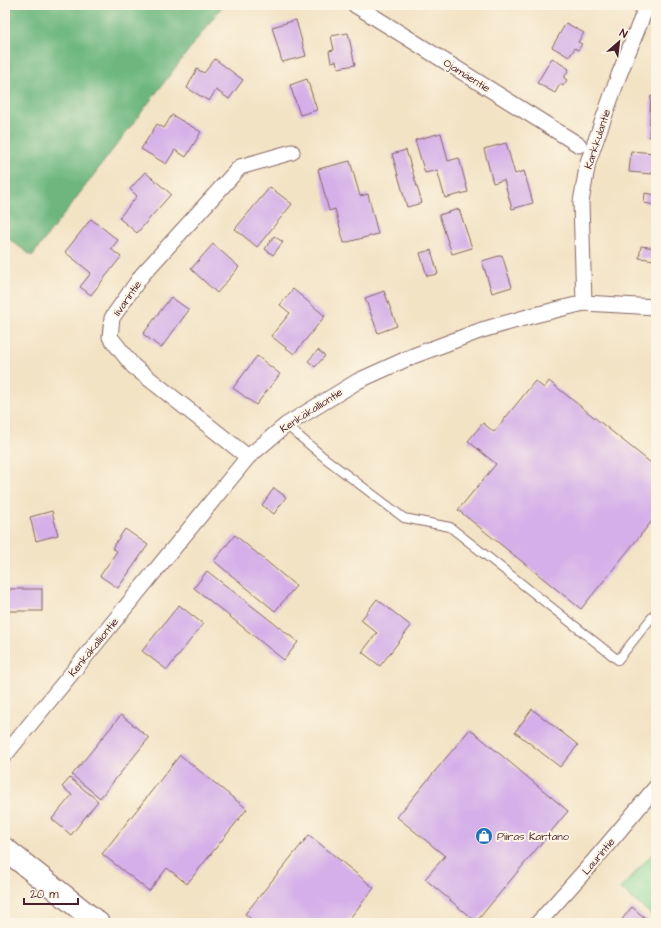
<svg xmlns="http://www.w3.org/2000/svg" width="661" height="928" font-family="'Architects Daughter',sans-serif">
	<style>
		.green { fill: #87d696; stroke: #687a60 }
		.forest { fill: #6db77f; stroke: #5c6b55 }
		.building { fill: #d4afe9 }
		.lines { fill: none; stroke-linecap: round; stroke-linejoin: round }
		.lane-casing { stroke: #856461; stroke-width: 10 }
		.street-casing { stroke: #856461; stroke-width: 17 }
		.secondary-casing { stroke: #856461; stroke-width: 24 }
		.lane { stroke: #fff; stroke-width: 8 }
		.street { stroke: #fff; stroke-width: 15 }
		.secondary { stroke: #fff; stroke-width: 22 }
		.labels { text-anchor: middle; stroke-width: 4; stroke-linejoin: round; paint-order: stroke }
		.street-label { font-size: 11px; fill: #4a1f2b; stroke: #fcf5e5 }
		.poi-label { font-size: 11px; fill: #4a1f2b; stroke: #fcf5e5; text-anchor: start }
	</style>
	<rect width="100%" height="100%" fill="#fcf5e5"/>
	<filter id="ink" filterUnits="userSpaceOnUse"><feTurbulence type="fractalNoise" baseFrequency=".025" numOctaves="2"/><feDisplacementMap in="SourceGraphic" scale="8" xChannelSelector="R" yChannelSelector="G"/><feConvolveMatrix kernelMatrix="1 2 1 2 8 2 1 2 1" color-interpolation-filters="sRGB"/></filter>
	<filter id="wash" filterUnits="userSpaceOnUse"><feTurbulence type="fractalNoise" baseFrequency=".012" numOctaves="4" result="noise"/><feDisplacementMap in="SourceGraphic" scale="16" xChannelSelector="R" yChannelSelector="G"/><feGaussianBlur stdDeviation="0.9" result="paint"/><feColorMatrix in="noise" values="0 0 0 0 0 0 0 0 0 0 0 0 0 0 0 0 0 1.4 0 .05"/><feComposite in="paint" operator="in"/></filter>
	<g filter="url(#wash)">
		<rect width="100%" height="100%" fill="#f3e3c5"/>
		<path class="green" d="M656,850V918L620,889Z"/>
		<path class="forest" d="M7,5H223L32,256L5,236V38Z"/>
		<g id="blocks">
			<g class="building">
				<path d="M296,20L306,56L282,62L272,27Z"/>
				<path d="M566,23L584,33L578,42L582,44L578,50L575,48L569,57L552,47Z"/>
				<path d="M348,33L355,65L338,68L336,61L331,62L329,51L334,50L331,36Z"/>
				<path d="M552,58L569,69L564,78L567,80L563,86L560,84L555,93L537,83Z"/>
				<path d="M215,59L243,80L229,99L216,90L209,101L187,88L197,69L204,73Z"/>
				<path d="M307,79L317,110L300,115L290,85Z"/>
				<path d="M651,96L656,97V137H649Z"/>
				<path d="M172,115L201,132L186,157L175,150L166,164L141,149L157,124L164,128Z"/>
				<path d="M441,133L448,161L459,158L468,192L445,198L437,170L425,173L415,140Z"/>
				<path d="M506,143L515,174L524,171L533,203L512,209L504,180L493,183L484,149Z"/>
				<path d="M406,150L422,203L407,207L392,154Z"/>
				<path d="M631,151L654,153L652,174L629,172Z"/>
				<path d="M350,161L360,196L368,194L378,234L344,243L335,209L329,211L318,169Z"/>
				<path d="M145,172L171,194L137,233L119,218L137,196L130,189Z"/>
				<path d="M270,187L292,204L257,247L235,229Z"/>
				<path d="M645,193L656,195V205L644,203Z"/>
				<path d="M459,209L472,248L452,254L439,215Z"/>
				<path d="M91,219L118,240L111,249L121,257L91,295L80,287L91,273L65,252Z"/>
				<path d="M274,236L283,242L273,255L265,249Z"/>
				<path d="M213,244L239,267L217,293L191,269Z"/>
				<path d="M641,246L656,248V260L639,258Z"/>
				<path d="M431,250L438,274L427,276L420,253Z"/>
				<path d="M502,255L512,287L492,293L482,261Z"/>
				<path d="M293,289L325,316L294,354L271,336L290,313L280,305Z"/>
				<path d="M384,291L397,326L378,333L365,298Z"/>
				<path d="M171,297L189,310L161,348L143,334Z"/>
				<path d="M318,350L325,356L315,367L308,361Z"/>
				<path d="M257,356L280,374L256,405L233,388Z"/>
				<path d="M535,381L544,388L549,381L656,467V516L581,609L458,510L496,464L468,441L483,423L494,432Z"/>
				<path d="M274,488L286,497L274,514L262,505Z"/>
				<path d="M52,511L58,535L36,541L30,517Z"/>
				<path d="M125,529L148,545L118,588L100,576L117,551L112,548Z"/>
				<path d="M235,535L296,586L275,611L214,561Z"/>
				<path d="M207,571L298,642L284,660L194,588Z"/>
				<rect x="5" y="589" width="37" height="22"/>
				<path d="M377,599L411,626L380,666L362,652L377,633L361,620Z"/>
				<path d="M179,605L203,624L167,670L142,651Z"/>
				<path d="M532,709L578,745L560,767L515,732Z"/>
				<path d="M121,715L149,738L100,798L72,775Z"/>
				<path d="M470,729L568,811L476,922L425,879L445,856L397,817Z"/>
				<path d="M180,755L247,809L187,884L167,868L149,891L102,854Z"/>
				<path d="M70,778L98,801L71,835L52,819L72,795L62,787Z"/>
				<path d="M309,835L374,888L346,923H256L245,914Z"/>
				<path d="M632,907L651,923H619Z"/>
			</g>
		</g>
	</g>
	<g filter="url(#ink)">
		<use href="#blocks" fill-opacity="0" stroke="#856461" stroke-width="1"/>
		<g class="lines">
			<g class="lane-casing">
				<path id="lane" d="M286,425L326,459L404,518L450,527L618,660L656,612"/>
			</g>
			<g class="street-casing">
				<g id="street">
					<path d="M355,5L579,145"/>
					<path d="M584,303L581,202L588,162L619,75L647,5"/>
					<path d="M248,457L133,366L110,337L112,318L142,275L240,167L292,152"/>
					<path d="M5,755L248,457L286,425L358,381L413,356L482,330L531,316L584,303L656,307"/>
					<path d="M538,923L592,863L656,787"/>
				</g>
			</g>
			<g class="secondary-casing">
				<path id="secondary" d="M5,849L98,923"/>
			</g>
			<use href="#lane" class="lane"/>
			<use href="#street" class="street"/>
			<use href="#secondary" class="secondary"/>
		</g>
	</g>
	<defs>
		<g id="shop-disc" transform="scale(0.9)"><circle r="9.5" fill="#1f6fb2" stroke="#fcf5e5"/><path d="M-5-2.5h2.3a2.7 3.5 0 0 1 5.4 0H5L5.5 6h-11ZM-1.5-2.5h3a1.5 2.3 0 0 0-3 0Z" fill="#fff"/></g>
	</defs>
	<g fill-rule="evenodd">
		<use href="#shop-disc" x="484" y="836"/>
	</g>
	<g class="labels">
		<g class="street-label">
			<text transform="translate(467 75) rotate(32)" y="4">Ojamäentie</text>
			<text transform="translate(597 139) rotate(-72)" y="4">Karkkulantie</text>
			<text transform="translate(127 298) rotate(-55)" y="4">Iivarintie</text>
			<text transform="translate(311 410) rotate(-33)" y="4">Kenkäkalliontie</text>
			<text transform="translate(93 647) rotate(-51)" y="4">Kenkäkalliontie</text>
			<text transform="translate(598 856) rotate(-50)" y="4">Laurintie</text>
		</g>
		<g class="poi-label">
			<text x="497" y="840">Piiras Kartano</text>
		</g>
	</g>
	<rect width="661" height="928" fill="none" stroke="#fcf5e5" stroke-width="20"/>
	<g transform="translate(619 42) rotate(28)" stroke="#fcf5e5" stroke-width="3" paint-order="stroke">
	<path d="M0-3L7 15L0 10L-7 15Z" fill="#4a1f2b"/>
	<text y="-6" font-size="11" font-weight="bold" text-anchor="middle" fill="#4a1f2b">N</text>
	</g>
	<path d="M24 898v6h54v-6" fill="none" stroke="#4a1f2b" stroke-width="2"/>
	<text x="30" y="898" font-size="12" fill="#4a1f2b" stroke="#fcf5e5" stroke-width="3" paint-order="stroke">20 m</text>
</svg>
